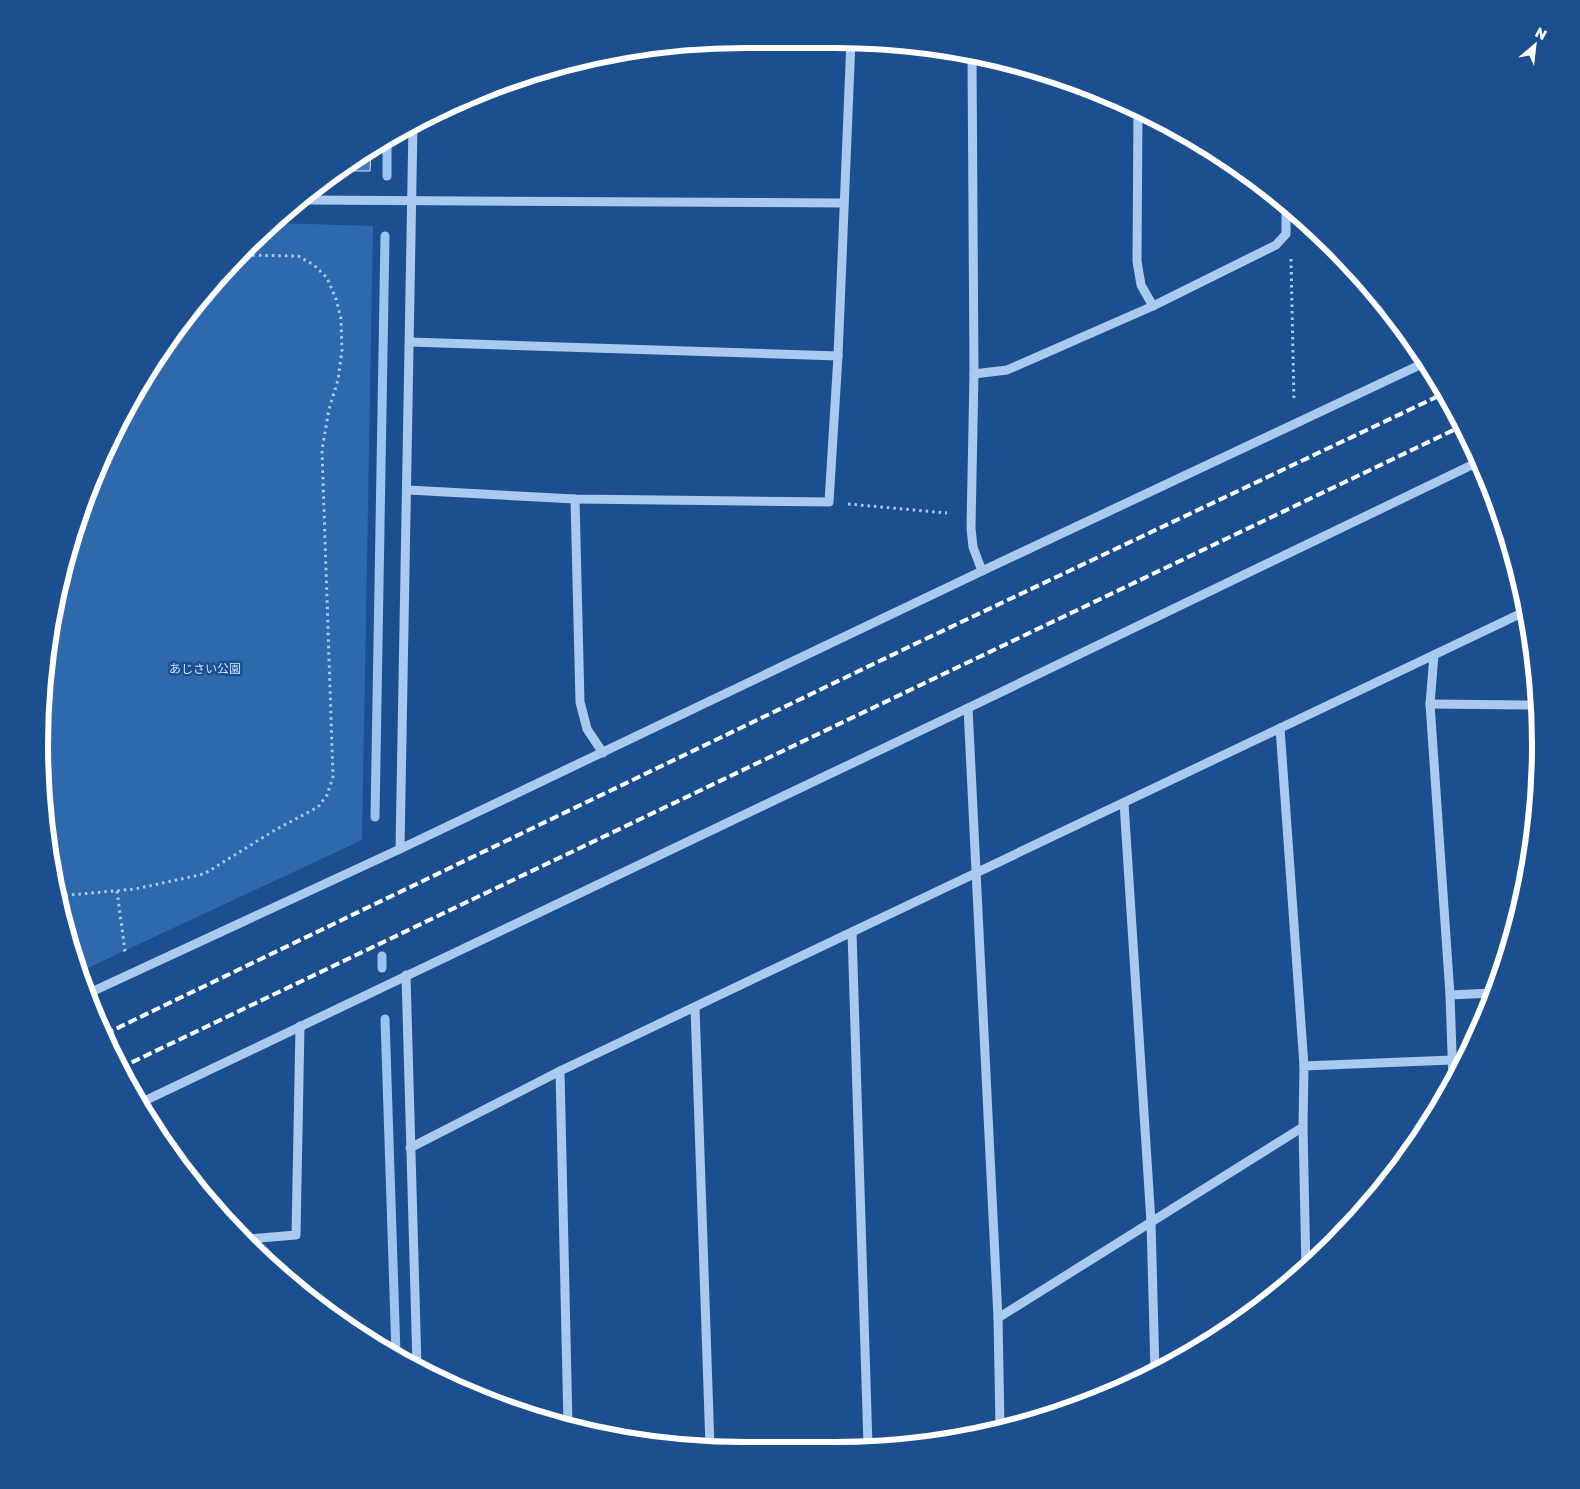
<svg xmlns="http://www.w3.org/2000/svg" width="1580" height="1489" font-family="'Golos Text','Noto Sans JP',sans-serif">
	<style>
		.green { fill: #2e69ad }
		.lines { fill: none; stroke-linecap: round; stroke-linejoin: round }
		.stream { stroke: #9cc4f0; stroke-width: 9 }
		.building { fill: #4478b7; stroke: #cfe3fa }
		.path { stroke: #a9c9ee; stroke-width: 3; stroke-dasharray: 2.5 4; stroke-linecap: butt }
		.minor { stroke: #a9c9ee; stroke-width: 9 }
		.rail { stroke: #fff; stroke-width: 4; stroke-dasharray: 9 4; stroke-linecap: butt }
		.labels { text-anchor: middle; stroke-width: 5; stroke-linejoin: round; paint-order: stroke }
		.park-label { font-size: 12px; fill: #cfe3fa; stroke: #1b4f8f }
		.rim { fill: none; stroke: #fff; stroke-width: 6 }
	</style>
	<rect width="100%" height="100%" fill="#1b4f8f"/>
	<path class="green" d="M277,223L373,226L362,840L77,973L45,836V653L76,518L133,392L214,279Z"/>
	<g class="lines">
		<g class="stream">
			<path d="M387,176V139"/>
			<path d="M375,817L385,236"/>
			<path d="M382,956V968"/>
			<path d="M385,1019L396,1354"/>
		</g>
	</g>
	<path class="building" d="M371,148L370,171H338L352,158Z"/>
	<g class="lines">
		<g class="path">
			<path d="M1291,259L1294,402"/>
			<path d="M848,504L947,513"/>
			<path d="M117,891L125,951L127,954"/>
			<path d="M59,896L135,889L204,874L275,830L318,807L327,795L333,777L322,450L329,409L338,380L342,350L341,319L336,299L327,278L314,265L298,256L241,255"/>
		</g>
		<g class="minor">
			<path d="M746,39L900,43"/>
			<path d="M972,55L974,374L971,528L973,547L982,571"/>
			<path d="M1138,108L1137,261L1141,285L1153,306"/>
			<path d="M305,200L844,203"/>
			<path d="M410,342L838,356"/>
			<path d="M974,374L1007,370L1153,306L1276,245L1286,234V204"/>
			<path d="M408,490L575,499L829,502L838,356L851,40"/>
			<path d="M575,499L580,702L587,729L603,753"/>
			<path d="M1434,655L1430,704L1450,995L1453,1082"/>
			<path d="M1430,704L1537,705"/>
			<path d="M968,708L998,1318L1000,1427"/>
			<path d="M1280,728L1304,1066"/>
			<path d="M1124,803L1151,1222L1155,1371"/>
			<path d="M400,849L413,125"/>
			<path d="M852,932L868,1446"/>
			<path d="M406,975L417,1366"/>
			<path d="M87,994L400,849L982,571L1426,362"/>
			<path d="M1450,995L1492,993"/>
			<path d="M695,1007L710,1447"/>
			<path d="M560,1071L568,1425"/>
			<path d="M138,1104L968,708L1478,462"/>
			<path d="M1303,1127L1306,1270"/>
			<path d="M410,1148L560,1071L1526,611"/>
			<path d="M247,1239L296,1235L300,1026"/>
			<path d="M998,1318L1303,1127L1304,1066L1452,1060"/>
		</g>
		<g class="rail">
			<path d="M105,1034L917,643L1447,392"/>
			<path d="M120,1068L1462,426"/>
		</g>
	</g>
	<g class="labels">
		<g class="park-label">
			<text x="205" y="673">あじさい公園</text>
		</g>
	</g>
	<path d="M0 0H1580V1489H0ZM745 48H835A697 697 0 0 1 1532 745V745A697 697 0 0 1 835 1442H745A697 697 0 0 1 48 745V745A697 697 0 0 1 745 48Z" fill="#1b4f8f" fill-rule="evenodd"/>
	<path class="rim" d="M745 48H835A697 697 0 0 1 1532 745V745A697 697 0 0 1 835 1442H745A697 697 0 0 1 48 745V745A697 697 0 0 1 745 48Z"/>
	<g transform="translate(1535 45) rotate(28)" stroke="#1b4f8f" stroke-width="4" paint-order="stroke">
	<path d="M0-4L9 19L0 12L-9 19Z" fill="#ffffff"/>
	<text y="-8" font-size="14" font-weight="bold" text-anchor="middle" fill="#ffffff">N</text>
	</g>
</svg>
